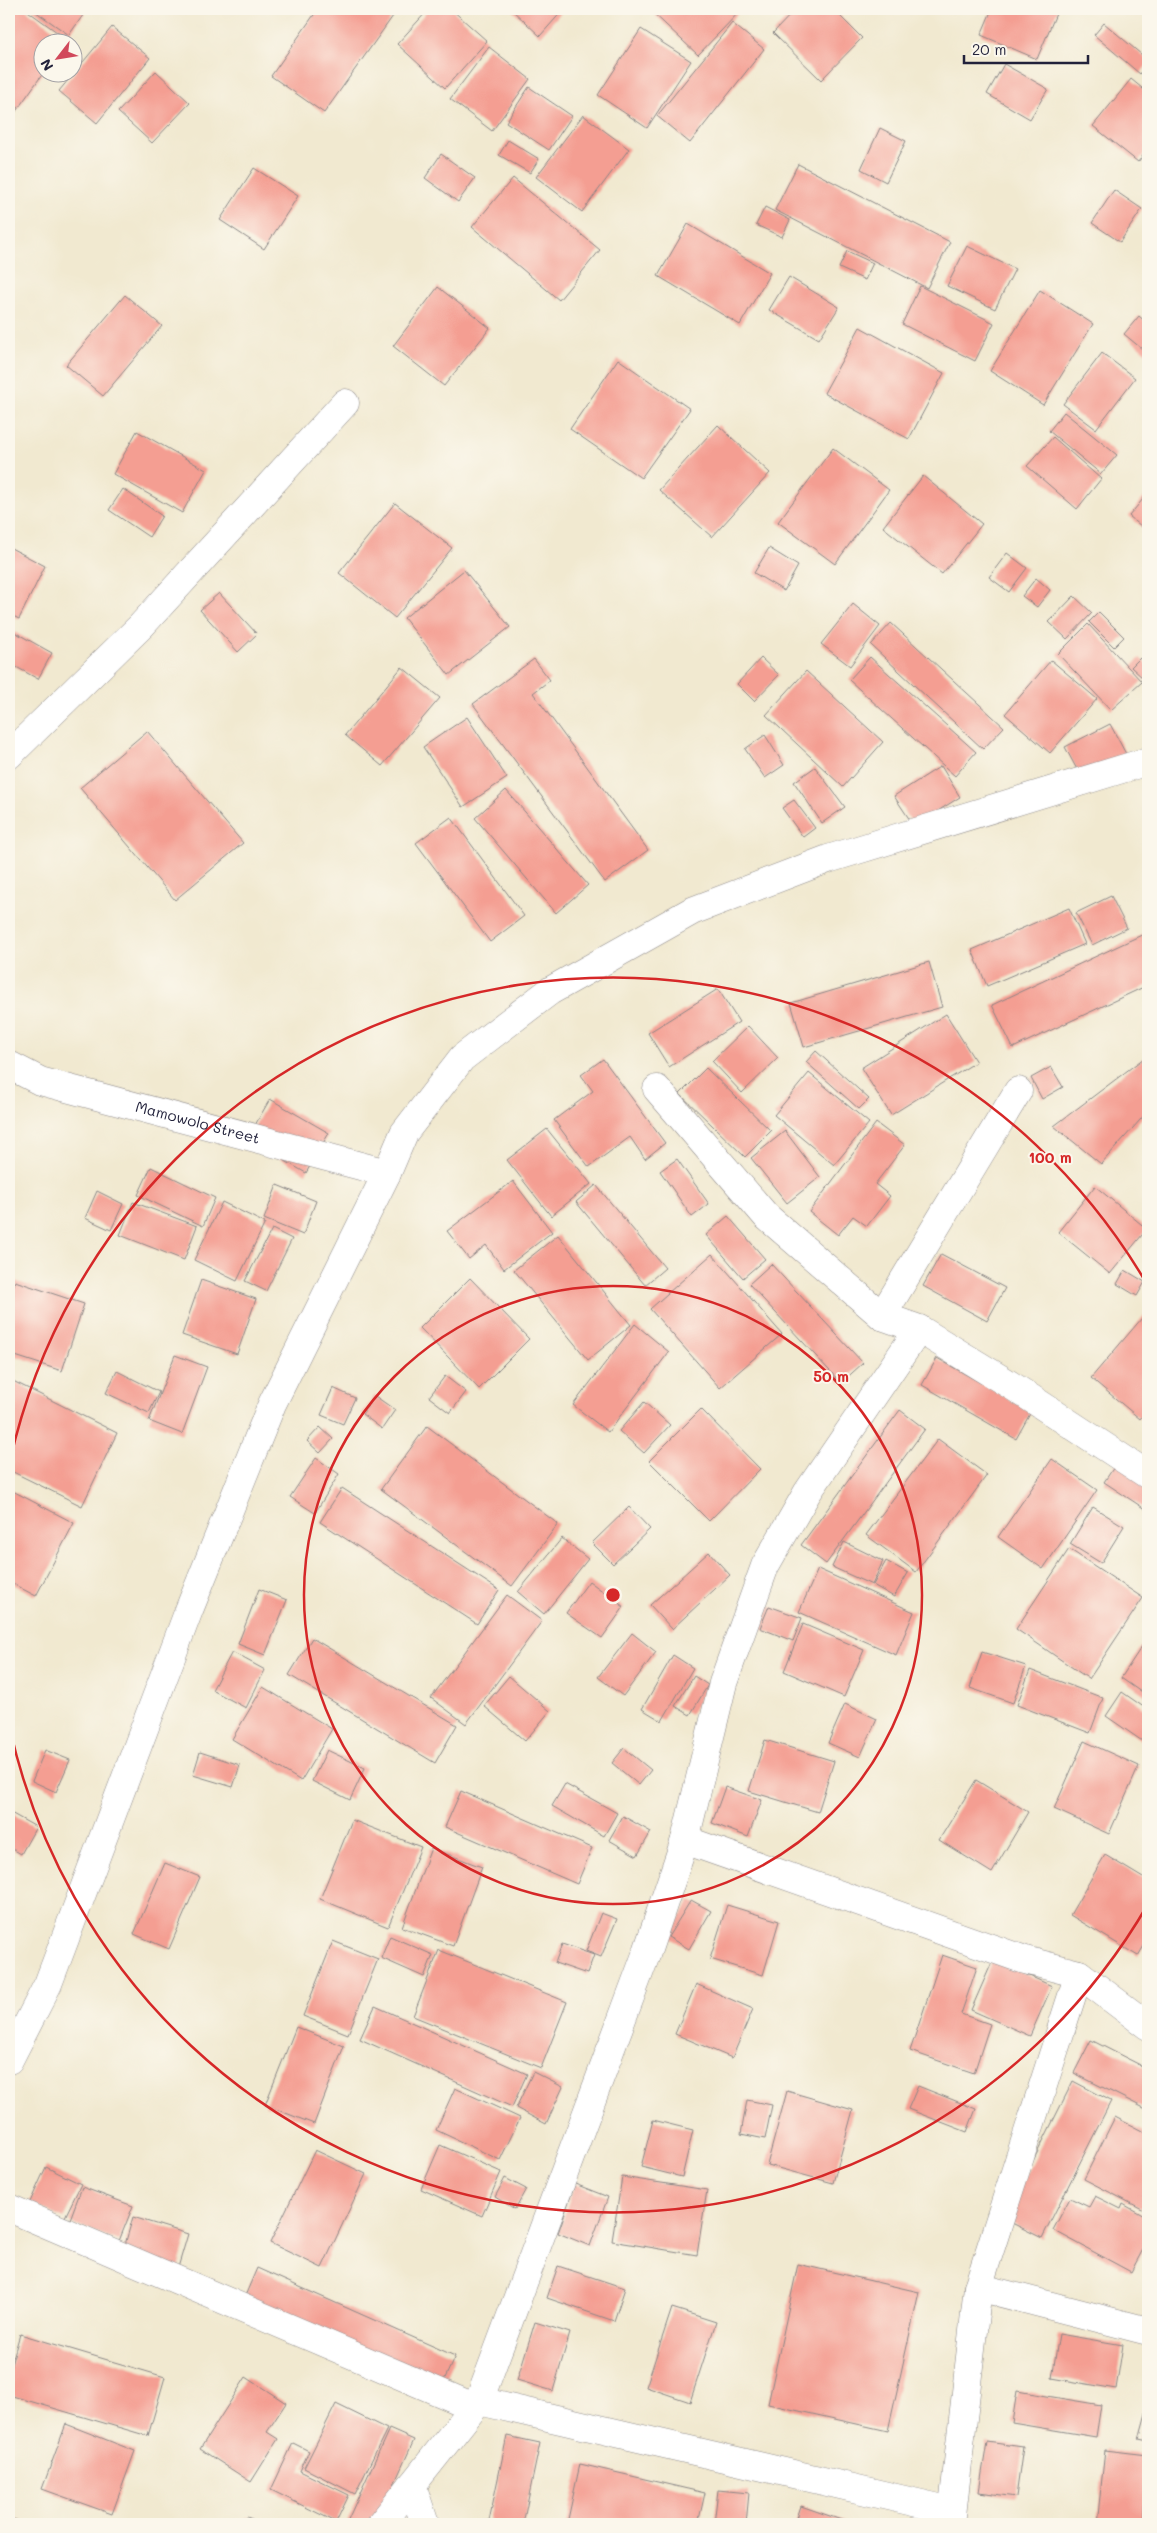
<svg xmlns="http://www.w3.org/2000/svg" width="1157" height="2533" font-family="Mali,sans-serif">
	<style>
		.building { fill: #f49e92 }
		.lines { fill: none; stroke-linecap: round; stroke-linejoin: round }
		.street-casing { stroke: #8a8686; stroke-width: 29 }
		.street { stroke: #fff; stroke-width: 28 }
		.ring { fill: none; stroke: #d62828; stroke-width: 2.5 }
		.labels { text-anchor: middle; stroke-width: 4; stroke-linejoin: round; paint-order: stroke }
		.street-label { font-size: 15px; fill: #22223b; stroke: #fbf7ec }
		.centre { fill: #d62828; stroke: #fbf7ec; stroke-width: 2.5 }
		.ring-label { font-size: 15px; text-anchor: middle; font-weight: bold; fill: #d62828; stroke: #fbf7ec; stroke-width: 4; stroke-linejoin: round; paint-order: stroke }
	</style>
	<rect width="100%" height="100%" fill="#fbf7ec"/>
	<filter id="ink" filterUnits="userSpaceOnUse"><feTurbulence type="fractalNoise" baseFrequency=".02" numOctaves="2"/><feDisplacementMap in="SourceGraphic" scale="10" xChannelSelector="R" yChannelSelector="G"/><feConvolveMatrix kernelMatrix="1 2 1 2 8 2 1 2 1" color-interpolation-filters="sRGB"/></filter>
	<filter id="wash" filterUnits="userSpaceOnUse"><feTurbulence type="fractalNoise" baseFrequency=".0096" numOctaves="4" result="noise"/><feDisplacementMap in="SourceGraphic" scale="20" xChannelSelector="R" yChannelSelector="G"/><feGaussianBlur stdDeviation="1.12" result="paint"/><feColorMatrix in="noise" values="0 0 0 0 0 0 0 0 0 0 0 0 0 0 0 0 0 1.4 0 .05"/><feComposite in="paint" operator="in"/></filter>
	<g filter="url(#wash)">
		<rect width="100%" height="100%" fill="#f1e9d0"/>
		<g id="blocks">
			<g class="building">
				<path d="M9,9H25L68,40L66,42H42L44,72L9,121Z"/>
				<path d="M32,9H82L86,11L69,35Z"/>
				<path d="M318,9H398L324,113L271,76Z"/>
				<path d="M429,9H451L487,41L445,88L397,44Z"/>
				<path d="M511,9H564L540,36Z"/>
				<path d="M649,9H742L698,55Z"/>
				<path d="M796,9H833L862,38L821,80L773,33Z"/>
				<path d="M992,9H1058L1037,59L981,35Z"/>
				<path d="M732,23L764,49L690,143L657,116Z"/>
				<path d="M1104,23L1148,60V64L1140,74L1094,35Z"/>
				<path d="M112,27L150,58L97,123L59,91Z"/>
				<path d="M641,29L691,61L647,128L598,95Z"/>
				<path d="M489,47L530,79L492,131L450,99Z"/>
				<path d="M1004,64L1048,89L1030,119L987,94Z"/>
				<path d="M156,71L190,103L152,143L118,112Z"/>
				<path d="M1131,79L1148,93V149L1138,162L1093,126Z"/>
				<path d="M529,87L572,116L549,150L506,122Z"/>
				<path d="M583,115L629,149L582,212L536,177Z"/>
				<path d="M880,128L906,141L886,182L861,169Z"/>
				<path d="M508,140L539,159L530,173L499,155Z"/>
				<path d="M441,154L475,178L458,202L425,178Z"/>
				<path d="M798,164L950,242L927,288L775,210Z"/>
				<path d="M254,168L298,196L264,249L220,220Z"/>
				<path d="M513,178L600,250L559,300L472,227Z"/>
				<path d="M1114,190L1142,209L1120,242L1092,223Z"/>
				<path d="M765,207L790,220L782,237L756,225Z"/>
				<path d="M688,224L770,273L740,325L658,276Z"/>
				<path d="M967,246L1015,269L995,309L947,286Z"/>
				<path d="M847,251L873,263L865,280L839,268Z"/>
				<path d="M789,277L839,307L819,339L769,310Z"/>
				<path d="M920,286L994,323L975,361L902,324Z"/>
				<path d="M438,287L490,328L444,386L393,346Z"/>
				<path d="M1040,290L1093,324L1043,405L990,371Z"/>
				<path d="M125,295L162,326L103,396L66,365Z"/>
				<path d="M1139,316L1148,324V354L1124,334Z"/>
				<path d="M860,327L944,373L909,439L824,393Z"/>
				<path d="M1102,353L1135,378L1096,429L1063,404Z"/>
				<path d="M618,359L690,409L641,478L570,429Z"/>
				<path d="M1064,412L1117,455L1101,474L1049,431Z"/>
				<path d="M718,425L770,473L712,537L659,490Z"/>
				<path d="M137,431L206,470L182,513L113,474Z"/>
				<path d="M1053,437L1101,479L1077,509L1027,466Z"/>
				<path d="M833,448L889,490L835,564L778,522Z"/>
				<path d="M923,476L982,524L942,574L883,527Z"/>
				<path d="M123,489L162,516L149,537L109,510Z"/>
				<path d="M1148,493V532L1129,516Z"/>
				<path d="M395,503L452,548L395,618L339,573Z"/>
				<path d="M9,547L45,566L19,619L9,614Z"/>
				<path d="M769,548L798,566L784,591L754,573Z"/>
				<path d="M1007,553L1027,568L1009,592L989,577Z"/>
				<path d="M464,570L510,627L449,675L404,618Z"/>
				<path d="M1036,578L1050,590L1037,607L1022,596Z"/>
				<path d="M219,593L257,634L238,652L200,610Z"/>
				<path d="M1074,596L1092,613L1067,639L1049,622Z"/>
				<path d="M853,604L880,626L850,666L821,644Z"/>
				<path d="M1099,612L1124,637L1114,647L1089,622Z"/>
				<path d="M891,623L1004,727L983,749L871,645Z"/>
				<path d="M1088,624L1142,682L1111,710L1058,654Z"/>
				<path d="M9,629L52,653L38,679L9,663Z"/>
				<path d="M870,657L976,752L955,776L849,680Z"/>
				<path d="M761,658L779,675L754,701L737,684Z"/>
				<path d="M1140,658L1148,666V677L1145,680L1131,667Z"/>
				<path d="M534,659L550,680L533,693L648,850L605,882L473,704Z"/>
				<path d="M1051,660L1097,699L1050,753L1005,714Z"/>
				<path d="M402,667L440,698L382,766L345,735Z"/>
				<path d="M806,671L883,742L843,787L766,715Z"/>
				<path d="M467,717L507,778L463,807L423,747Z"/>
				<path d="M1110,724L1126,754L1081,777L1065,747Z"/>
				<path d="M147,731L243,843L175,900L80,788Z"/>
				<path d="M765,735L784,765L765,778L745,749Z"/>
				<path d="M941,766L960,797L914,826L894,796Z"/>
				<path d="M815,767L845,807L822,823L794,782Z"/>
				<path d="M506,790L588,885L556,913L475,818Z"/>
				<path d="M794,800L815,828L803,837L782,808Z"/>
				<path d="M451,817L524,916L490,942L416,843Z"/>
				<path d="M1111,896L1127,928L1092,945L1076,913Z"/>
				<path d="M1069,908L1085,944L987,986L972,950Z"/>
				<path d="M1148,932V985L1013,1048L992,1005Z"/>
				<path d="M929,962L942,1007L804,1047L791,1003Z"/>
				<path d="M718,989L739,1022L669,1067L648,1033Z"/>
				<path d="M946,1014L976,1062L891,1115L861,1068Z"/>
				<path d="M748,1026L778,1058L742,1093L712,1061Z"/>
				<path d="M816,1051L869,1099L859,1109L806,1062Z"/>
				<path d="M1148,1055V1111L1101,1164L1054,1126Z"/>
				<path d="M603,1059L665,1143L645,1159L630,1137L589,1167L554,1120L593,1091L581,1075Z"/>
				<path d="M1051,1067L1063,1087L1042,1099L1031,1078Z"/>
				<path d="M706,1068L771,1131L745,1157L680,1094Z"/>
				<path d="M809,1073L869,1123L834,1165L774,1115Z"/>
				<path d="M270,1099L329,1133L306,1173L247,1139Z"/>
				<path d="M876,1123L905,1145L875,1184L890,1196L867,1226L853,1216L838,1235L809,1212Z"/>
				<path d="M547,1129L591,1184L551,1216L507,1160Z"/>
				<path d="M785,1131L820,1177L787,1203L751,1158Z"/>
				<path d="M677,1159L709,1204L692,1217L660,1171Z"/>
				<path d="M151,1167L215,1198L203,1226L138,1195Z"/>
				<path d="M513,1181L552,1232L504,1269L486,1245L469,1259L447,1231Z"/>
				<path d="M277,1185L316,1201L303,1235L264,1219Z"/>
				<path d="M596,1185L665,1268L645,1285L576,1202Z"/>
				<path d="M1095,1186L1147,1229L1110,1274L1058,1232Z"/>
				<path d="M97,1191L123,1204L111,1230L85,1218Z"/>
				<path d="M133,1202L197,1226L184,1260L120,1235Z"/>
				<path d="M222,1202L265,1223L237,1281L194,1260Z"/>
				<path d="M728,1216L765,1259L743,1278L706,1235Z"/>
				<path d="M272,1229L292,1239L266,1291L245,1281Z"/>
				<path d="M558,1235L631,1325L588,1360L514,1270Z"/>
				<path d="M712,1254L782,1334L720,1388L650,1309Z"/>
				<path d="M941,1254L1005,1288L987,1321L923,1286Z"/>
				<path d="M771,1264L863,1363L841,1383L749,1284Z"/>
				<path d="M1125,1270L1145,1282L1137,1296L1117,1284Z"/>
				<path d="M470,1278L529,1339L479,1389L420,1328Z"/>
				<path d="M201,1280L256,1299L237,1354L182,1335Z"/>
				<path d="M15,1281L84,1304L62,1371L9,1354V1300Z"/>
				<path d="M1148,1311V1409L1140,1419L1091,1378Z"/>
				<path d="M635,1324L669,1352L608,1432L573,1405Z"/>
				<path d="M175,1355L207,1367L182,1434L149,1421Z"/>
				<path d="M937,1358L1031,1412L1016,1439L922,1385Z"/>
				<path d="M117,1371L159,1392L149,1413L106,1393Z"/>
				<path d="M445,1376L466,1392L450,1413L429,1397Z"/>
				<path d="M9,1379L117,1433L82,1506L9,1470Z"/>
				<path d="M333,1388L355,1398L343,1424L321,1415Z"/>
				<path d="M375,1396L395,1410L382,1429L362,1414Z"/>
				<path d="M644,1402L670,1425L644,1453L619,1431Z"/>
				<path d="M701,1409L760,1469L709,1521L649,1461Z"/>
				<path d="M900,1410L925,1429L826,1564L801,1545Z"/>
				<path d="M427,1426L558,1524L512,1586L381,1489Z"/>
				<path d="M320,1427L333,1439L320,1453L307,1441Z"/>
				<path d="M938,1439L987,1475L916,1572L866,1535Z"/>
				<path d="M316,1458L339,1474L315,1513L290,1497Z"/>
				<path d="M1120,1458L1148,1477V1511L1104,1482Z"/>
				<path d="M1052,1459L1097,1490L1043,1569L998,1537Z"/>
				<path d="M342,1488L499,1590L477,1624L320,1522Z"/>
				<path d="M9,1489L74,1523L36,1596L9,1582Z"/>
				<path d="M629,1507L650,1529L613,1564L592,1543Z"/>
				<path d="M1093,1507L1124,1526L1101,1563L1070,1544Z"/>
				<path d="M562,1538L588,1559L544,1614L518,1592Z"/>
				<path d="M844,1542L883,1561L872,1585L832,1567Z"/>
				<path d="M1069,1549L1143,1598L1089,1679L1016,1629Z"/>
				<path d="M709,1552L730,1575L672,1629L650,1605Z"/>
				<path d="M886,1561L908,1573L894,1597L873,1585Z"/>
				<path d="M818,1569L914,1612L896,1655L799,1612Z"/>
				<path d="M589,1581L624,1607L602,1638L566,1613Z"/>
				<path d="M259,1589L287,1600L265,1655L238,1644Z"/>
				<path d="M507,1595L542,1621L466,1724L431,1698Z"/>
				<path d="M769,1606L802,1618L793,1641L760,1628Z"/>
				<path d="M803,1624L864,1650L844,1697L784,1671Z"/>
				<path d="M632,1633L656,1652L623,1696L598,1677Z"/>
				<path d="M1148,1637V1697L1121,1678Z"/>
				<path d="M312,1638L457,1725L435,1763L289,1675Z"/>
				<path d="M232,1652L265,1670L246,1708L212,1690Z"/>
				<path d="M982,1652L1026,1666L1013,1703L970,1688Z"/>
				<path d="M673,1655L693,1668L662,1721L642,1709Z"/>
				<path d="M1030,1670L1103,1698L1090,1733L1017,1705Z"/>
				<path d="M509,1676L550,1711L525,1741L484,1706Z"/>
				<path d="M694,1676L708,1685L690,1715L675,1706Z"/>
				<path d="M263,1687L332,1729L301,1781L232,1739Z"/>
				<path d="M1122,1692L1148,1710V1745L1106,1716Z"/>
				<path d="M845,1704L877,1719L860,1757L828,1743Z"/>
				<path d="M765,1740L834,1761L818,1812L749,1791Z"/>
				<path d="M1084,1741L1139,1766L1109,1834L1054,1809Z"/>
				<path d="M624,1748L651,1770L639,1785L612,1763Z"/>
				<path d="M45,1750L70,1760L56,1792L32,1781Z"/>
				<path d="M327,1750L365,1768L350,1800L312,1781Z"/>
				<path d="M200,1752L240,1765L233,1787L193,1775Z"/>
				<path d="M976,1780L1028,1812L992,1873L939,1840Z"/>
				<path d="M565,1784L617,1813L604,1836L552,1806Z"/>
				<path d="M725,1787L762,1800L748,1837L712,1823Z"/>
				<path d="M461,1791L592,1848L577,1884L445,1827Z"/>
				<path d="M9,1812L36,1827L21,1854L9,1847Z"/>
				<path d="M623,1816L651,1832L637,1856L609,1840Z"/>
				<path d="M352,1820L421,1847L388,1927L320,1899Z"/>
				<path d="M431,1848L482,1867L453,1946L402,1927Z"/>
				<path d="M1105,1855L1148,1881V1939L1138,1956L1070,1915Z"/>
				<path d="M165,1863L200,1877L169,1949L134,1934Z"/>
				<path d="M691,1900L711,1911L689,1949L668,1937Z"/>
				<path d="M727,1905L779,1921L763,1975L710,1959Z"/>
				<path d="M601,1913L617,1919L601,1957L586,1951Z"/>
				<path d="M390,1936L433,1955L424,1977L381,1958Z"/>
				<path d="M333,1941L378,1959L348,2034L303,2016Z"/>
				<path d="M562,1944L594,1955L587,1974L555,1963Z"/>
				<path d="M439,1950L567,2002L541,2068L413,2016Z"/>
				<path d="M942,1955L977,1967L961,2014L990,2024L974,2073L910,2051Z"/>
				<path d="M993,1960L1052,1986L1030,2036L971,2010Z"/>
				<path d="M696,1984L753,2009L732,2058L675,2034Z"/>
				<path d="M375,2006L527,2074L512,2107L360,2039Z"/>
				<path d="M296,2027L344,2046L314,2124L265,2105Z"/>
				<path d="M1091,2040L1148,2069V2110L1074,2073Z"/>
				<path d="M533,2072L563,2087L546,2124L516,2108Z"/>
				<path d="M1073,2081L1111,2101L1042,2238L1004,2219Z"/>
				<path d="M918,2086L976,2109L967,2132L908,2109Z"/>
				<path d="M455,2088L520,2118L500,2160L436,2130Z"/>
				<path d="M787,2091L853,2110L833,2183L767,2165Z"/>
				<path d="M747,2100L772,2105L765,2139L741,2134Z"/>
				<path d="M1115,2117L1148,2134V2212L1084,2179Z"/>
				<path d="M653,2120L693,2130L682,2177L641,2167Z"/>
				<path d="M440,2145L501,2172L482,2216L421,2189Z"/>
				<path d="M315,2150L366,2174L322,2268L270,2243Z"/>
				<path d="M46,2167L81,2184L64,2219L30,2202Z"/>
				<path d="M622,2177L707,2190L697,2255L612,2241Z"/>
				<path d="M505,2178L526,2189L515,2209L495,2197Z"/>
				<path d="M575,2184L608,2197L590,2246L558,2233Z"/>
				<path d="M82,2187L133,2206L119,2241L69,2222Z"/>
				<path d="M1095,2196L1121,2209L1123,2204L1148,2218V2240L1131,2272L1053,2230L1070,2198L1089,2207Z"/>
				<path d="M133,2217L188,2234L177,2271L122,2255Z"/>
				<path d="M798,2264L919,2292L888,2431L768,2404Z"/>
				<path d="M558,2266L625,2288L614,2321L547,2298Z"/>
				<path d="M257,2268L455,2356L442,2385L245,2296Z"/>
				<path d="M672,2308L716,2322L690,2402L646,2387Z"/>
				<path d="M535,2322L570,2333L553,2391L517,2380Z"/>
				<path d="M20,2334L165,2377L148,2436L9,2395V2372Z"/>
				<path d="M1059,2334L1123,2345L1116,2389L1052,2378Z"/>
				<path d="M246,2377L286,2403L267,2432L278,2439L251,2482L200,2449Z"/>
				<path d="M1017,2391L1101,2405L1096,2437L1012,2423Z"/>
				<path d="M336,2404L387,2429L355,2494L304,2468Z"/>
				<path d="M1148,2406V2441L1139,2439Z"/>
				<path d="M66,2424L135,2451L112,2514L42,2489Z"/>
				<path d="M389,2429L414,2440L376,2524H346Z"/>
				<path d="M507,2436L540,2443L523,2524H505L489,2521Z"/>
				<path d="M987,2442L1023,2447L1016,2497L979,2492Z"/>
				<path d="M293,2443L309,2451L300,2471L349,2495L336,2522L271,2490Z"/>
				<path d="M1105,2450L1148,2455L1143,2524H1097Z"/>
				<path d="M580,2464L705,2493L698,2524H567Z"/>
				<path d="M718,2490L749,2493L746,2524H714Z"/>
				<path d="M801,2506L853,2524H795Z"/>
				<path d="M247,2517L264,2524H244Z"/>
				<path d="M9,2518L30,2524H9Z"/>
			</g>
		</g>
	</g>
	<g filter="url(#ink)">
		<use href="#blocks" fill-opacity="0" stroke="#8a8686" stroke-width="1"/>
		<g class="lines">
			<g class="street-casing">
				<g id="street">
					<path d="M9,755L141,626L345,403"/>
					<path id="s1" d="M9,1065L40,1081L387,1173"/>
					<path d="M657,1089L766,1216L882,1316L919,1329L1017,1389L1148,1475"/>
					<path d="M882,1316L1018,1091"/>
					<path d="M685,1840L1025,1960L1079,1974L1148,2026"/>
					<path d="M9,2060L48,1984L189,1610L272,1404L387,1173L404,1133L462,1058L550,991L692,911L828,859L1148,761"/>
					<path d="M9,2208L474,2407"/>
					<path d="M978,2287L1079,1974"/>
					<path d="M479,2401L952,2511"/>
					<path d="M412,2485L425,2524"/>
					<path d="M381,2524L479,2401L647,1952L685,1840L723,1683L765,1566L807,1493L919,1329"/>
					<path d="M951,2524L978,2287L1148,2331"/>
				</g>
			</g>
			<use href="#street" class="street"/>
		</g>
	</g>
	<g class="ring">
		<circle cx="613" cy="1595" r="309"/>
		<path d="M1148 1904A618 618 0 0 1 10 1729M10 1461A618 618 0 0 1 1148 1286"/>
	</g>
	<g class="labels">
		<g class="street-label">
			<text dy="5" stroke="none"><textPath href="#s1" startOffset="198">Mamowolo Street</textPath></text>
		</g>
	</g>
	<circle cx="613" cy="1595" r="8" class="centre"/>
	<g class="ring-label">
		<text x="1050" y="1163">100 m</text>
		<text x="831" y="1382">50 m</text>
	</g>
	<rect width="1157" height="2533" fill="none" stroke="#fbf7ec" stroke-width="30"/>
	<g transform="translate(58 58) rotate(239)"><circle r="24" fill="#fbf7ec" stroke="#a4a2a5"/>
	<path d="M0-4L9 19L0 12L-9 19Z" fill="#d1495b"/>
	<text y="-8" font-size="14" font-weight="bold" text-anchor="middle" fill="#22223b">N</text>
	</g>
	<path d="M964 55v8h124v-8" fill="none" stroke="#22223b" stroke-width="2.5"/>
	<text x="972" y="55" font-size="15" fill="#22223b" stroke="#fbf7ec" stroke-width="4" paint-order="stroke">20 m</text>
</svg>
